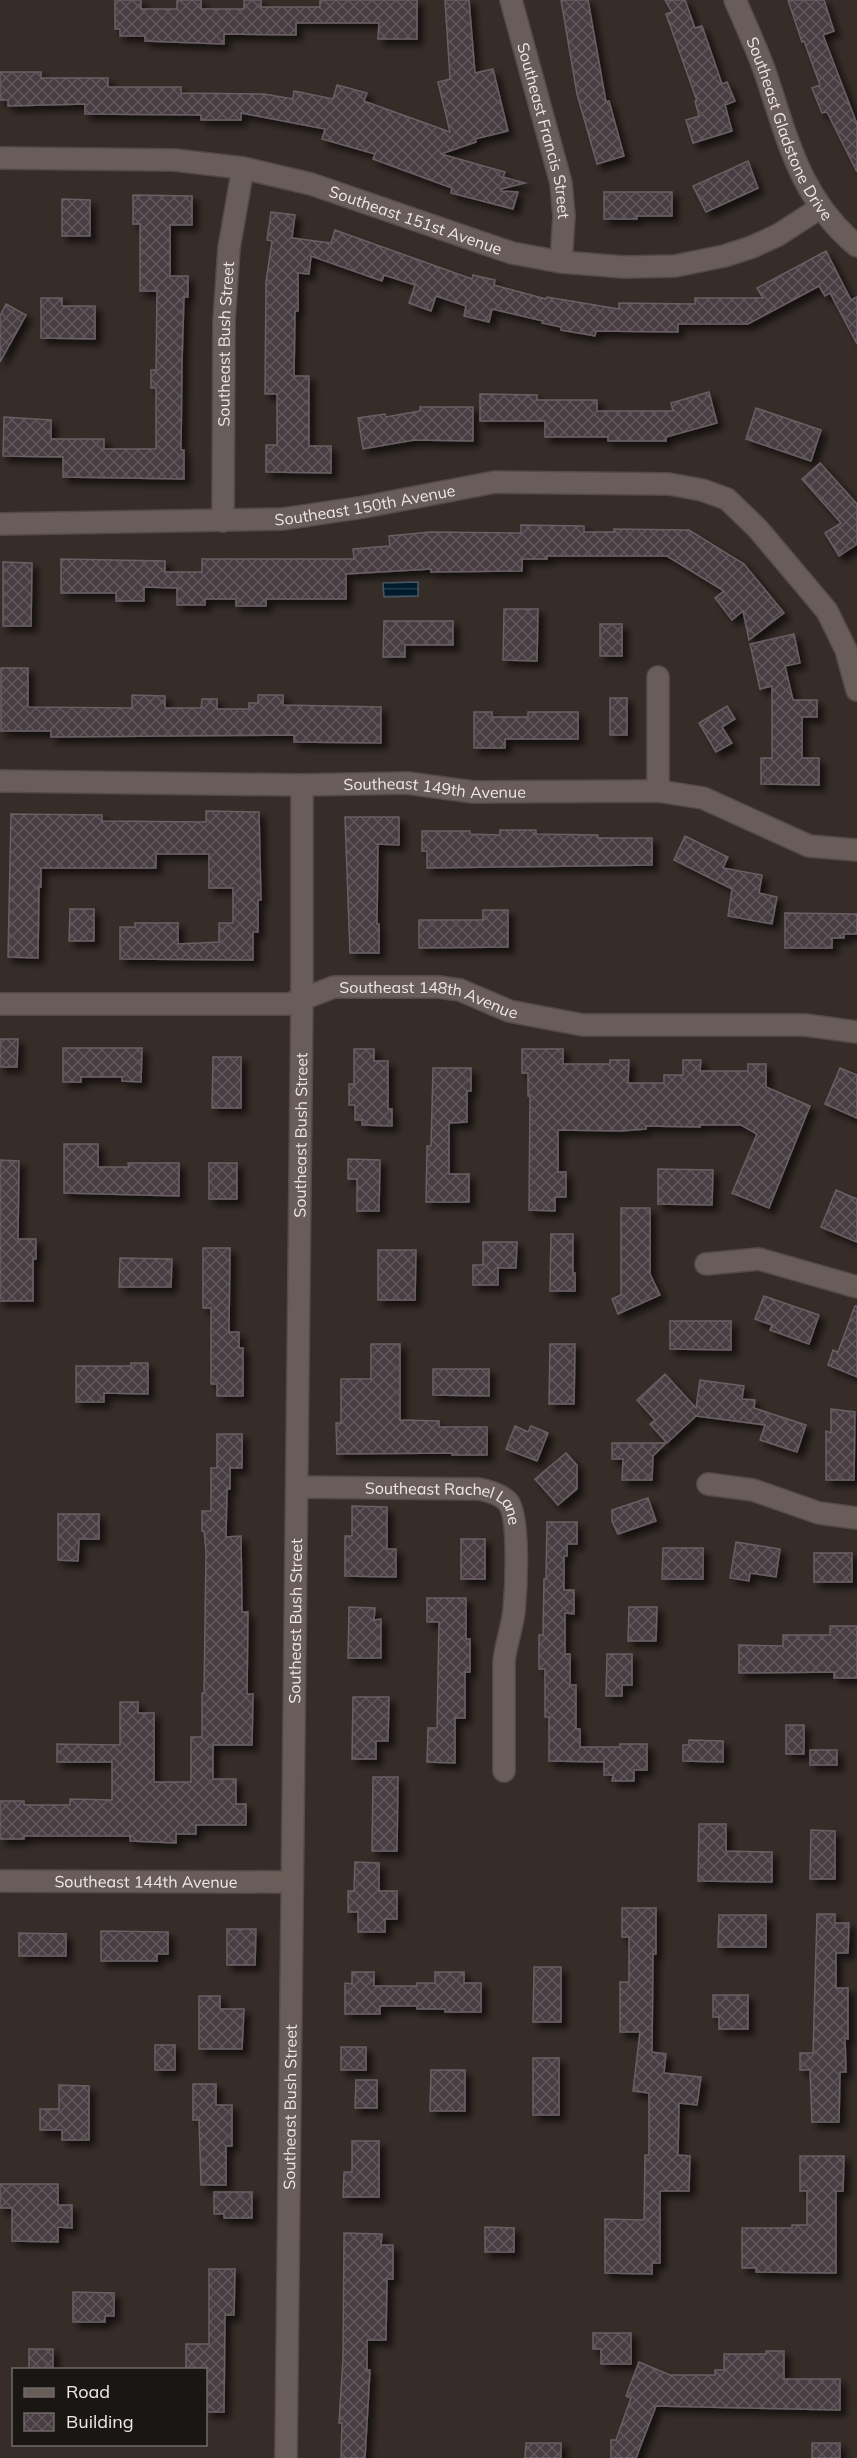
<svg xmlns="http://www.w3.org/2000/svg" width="857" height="2458" font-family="Mulish,sans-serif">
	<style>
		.water { fill: url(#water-rules); stroke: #485864; stroke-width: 1.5 }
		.building { fill: url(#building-cross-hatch); stroke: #6b5f64; stroke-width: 1.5; filter: url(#shadow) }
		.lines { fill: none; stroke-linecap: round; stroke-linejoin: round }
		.street-casing { stroke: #544b48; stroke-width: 24 }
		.street { stroke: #685d58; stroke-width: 21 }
		.labels { text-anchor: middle; stroke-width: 4.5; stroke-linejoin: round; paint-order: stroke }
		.street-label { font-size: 16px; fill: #efe8e5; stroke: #1a1614 }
	</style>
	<defs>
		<pattern id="water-rules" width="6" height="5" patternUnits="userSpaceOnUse" patternTransform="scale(1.5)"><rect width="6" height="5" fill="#001b2d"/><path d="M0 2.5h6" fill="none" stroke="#263c4b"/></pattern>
		<pattern id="building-cross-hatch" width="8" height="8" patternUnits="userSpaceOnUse" patternTransform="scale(1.5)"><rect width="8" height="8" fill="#473d42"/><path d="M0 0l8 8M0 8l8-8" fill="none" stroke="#62595d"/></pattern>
		<filter id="shadow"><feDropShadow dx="5.5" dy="5.5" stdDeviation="3" flood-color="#0009"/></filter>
	</defs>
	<rect width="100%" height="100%" fill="#362c28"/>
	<path class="water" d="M418,582V596L384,597L383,583Z"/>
	<g class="building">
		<path d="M115,0H141V9H177V0H201V9H244V0H261V7H320V0H417V39H378L379,23H296V35L224,34V44L145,41V36H120V29H115Z"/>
		<path d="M445,0H469L475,73L493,69L508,131L475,139L476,142L441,154L505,172L503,177L525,183L501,189V191L518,192L513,209L451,193L452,188L373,159L375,154L322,139L325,129L241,113V120H201V115L85,114V104L8,106V100H0V72H41V78H108V87H181V93L264,94L293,99L294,91L333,99L337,85L367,93L364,101L450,132L438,82L450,79Z"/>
		<path d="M561,0H588L606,102L609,101L624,156L597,164L577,94Z"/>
		<path d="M665,0H685L695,28L702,26L722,84L727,82L735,101L725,105L732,131L693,143L686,120L699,116L695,101H697L666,14L672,12Z"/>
		<path d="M788,0H824L834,31L823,35L857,124V172L827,112L822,113L812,88L820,85L804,41L802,42Z"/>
		<path d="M748,161L758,188L706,212L693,186Z"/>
		<path d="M604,192H672V216H637V219H604Z"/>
		<path d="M133,195L192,196V225H170V276H188V297H184L182,362L181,450H184V479L63,477V457L3,456L4,417L51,420V439H104V449H156V388H151V370H156L157,291H140V224H133Z"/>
		<path d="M62,199L90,200V236H62Z"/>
		<path d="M271,212L295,215L292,238L331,243L335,230L472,279L473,275L495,280L494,285L546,299L547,297L619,309V303L695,304V298H763L757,288L826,251L851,300L857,297V344L830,293L825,296L819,286L748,324H678V332L596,331L595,336L561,330V327L542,323L543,321L492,309L489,322L464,316L466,306L436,296L431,311L409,303L415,285L384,275L382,281L311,256L309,274L298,273V311H295L294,376H309V446H331V473L266,472V445H277V394H265L266,282L272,241L267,240Z"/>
		<path d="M41,298H62V306H95V339L41,338Z"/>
		<path d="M6,304L26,315L0,362V316Z"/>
		<path d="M709,392L717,423L666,437V441H608V437H545V421H480V394L537,395V400H597V411H673L671,403Z"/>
		<path d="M420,407H473V441L414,440L363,449L358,418L385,414L386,417L420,411Z"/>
		<path d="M756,408L821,430L811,461L746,439Z"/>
		<path d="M820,463L857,504V544L839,556L825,533L841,523L802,479Z"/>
		<path d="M521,525L584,526V532H614V529L689,530L744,564L784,613L749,640L743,611L732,620L715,598L724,591L667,556H547V559H522V571L431,572V569L346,574V599H266V606H236V599H205V605H177V588L144,587V601H116V593H61V559L165,561V572H202V559H354L353,549L390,546L389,536L431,532L521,533Z"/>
		<path d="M3,562L32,563L31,626H3Z"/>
		<path d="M504,609H538L537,661L503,660Z"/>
		<path d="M384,621H453V645H405V657H383Z"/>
		<rect x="600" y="624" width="22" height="32"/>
		<path d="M794,634L800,663L785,666L793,700H817V717H802V758H819V785L761,784V758H772V686L760,689L750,644Z"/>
		<path d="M1,668H28V707L132,708V695L165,696V708H201L202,699H217V709H249V703H258V695H283V705L381,707V743L294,742V735L51,737V731H1Z"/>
		<rect x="610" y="698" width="17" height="37"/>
		<path d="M727,706L735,719L722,727L732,743L716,752L699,723Z"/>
		<path d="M474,712H492V717H528V712H578V739H505V748H474Z"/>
		<path d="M206,811L259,812L261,900H258V932H253V960L120,959V927H135V923H178V944L219,942V923H233V888H209V854H156V868H41V887H39L38,958L8,957L11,814L102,815V821L206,822Z"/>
		<path d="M345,817H399V845L378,844L377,924H379V953H350Z"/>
		<path d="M500,830H536V834L598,835V838H652V865L427,868V851H422V831H470V834L500,835Z"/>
		<path d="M685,836L728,857L723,868L762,875L759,893L777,897L772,924L728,916L732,889L674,860Z"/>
		<path d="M70,909H94V941H69Z"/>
		<path d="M483,910H508V947L419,948V920H483Z"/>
		<path d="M785,913L857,914V934H844V938H832V948H785Z"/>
		<path d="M0,1039H18L17,1067H0Z"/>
		<path d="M63,1048H142L141,1082L122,1081V1077H81V1082H63Z"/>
		<path d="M354,1049H374V1061H388V1109H392V1126L362,1125V1120H355V1105H349V1084H354Z"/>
		<path d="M522,1049H563V1064H610V1060H629L628,1083H664V1075H683V1060H701L700,1071H748V1064H766V1087L810,1106L769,1208L732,1193L757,1134L741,1125H700V1127L646,1126V1129L621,1131L558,1130V1172H566V1197H555V1211L529,1210L530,1096H528V1073H522Z"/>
		<path d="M213,1057H241V1108H212Z"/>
		<path d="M433,1068H471V1091H467V1122L449,1123V1174H469V1202H426L427,1146H431Z"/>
		<path d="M840,1068L857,1075V1118L825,1104Z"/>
		<path d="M64,1144H98V1167H129L128,1163H179V1196L64,1193Z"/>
		<path d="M348,1159L380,1160L379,1211H357V1179H348Z"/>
		<path d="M0,1160L19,1161L18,1239H36V1259H33V1301H0Z"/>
		<rect x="209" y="1163" width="28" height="36"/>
		<path d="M658,1169L713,1170L712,1205L658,1204Z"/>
		<path d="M836,1190L857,1199V1242L821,1227Z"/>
		<path d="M621,1208H650V1274L660,1295L618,1314L612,1299L621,1295Z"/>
		<path d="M551,1234H573V1273H575V1291H550Z"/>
		<path d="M483,1242H517L516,1268H498V1285H473V1265H483Z"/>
		<path d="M203,1248H230L229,1332H239V1348H243V1396H217V1384H211V1308H203Z"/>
		<path d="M378,1250H416L415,1300H378Z"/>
		<path d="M120,1258L172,1259L171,1287H119Z"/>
		<path d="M764,1296L819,1315L809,1344L770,1330L772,1325L755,1319Z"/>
		<path d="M855,1306H857V1377L828,1365L833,1350L838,1352Z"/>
		<path d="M670,1321H731V1350L670,1349Z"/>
		<path d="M371,1344H400V1420L439,1421V1427H487V1455H452V1453L337,1454L336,1423H341V1379H371Z"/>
		<path d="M550,1344H575L574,1404H549Z"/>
		<path d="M131,1363H148V1394L104,1393V1402H76V1366H131Z"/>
		<path d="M433,1369H489V1396L433,1395Z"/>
		<path d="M665,1374L696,1408L700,1380L744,1386L742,1399L755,1400L754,1408L806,1425L797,1452L760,1440L765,1425L696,1416L667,1443L650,1424L655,1420L637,1400Z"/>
		<path d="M831,1409L855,1412L854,1480H826V1431L831,1433Z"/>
		<path d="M515,1426L528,1432L531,1426L548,1433L537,1461L506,1449Z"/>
		<path d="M217,1434H242V1468H230V1489H227L226,1537L241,1536L242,1612H248L247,1694H253L252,1745H213V1779H236V1804H246V1825H196V1834H176V1843L130,1841V1836H24V1839H0V1801H24V1805H70V1799L112,1800V1762H57V1744L120,1745V1702H138V1713H154V1782H191V1737H202V1693H204L206,1552L204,1531H202V1511H211V1468H217Z"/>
		<path d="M612,1443H666L653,1456L652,1480H622L623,1459H612Z"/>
		<path d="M566,1453L577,1465V1489L558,1505L535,1479Z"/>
		<path d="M648,1498L656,1521L618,1534L612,1521V1510Z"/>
		<path d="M352,1506L387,1507V1549H396V1577L345,1576V1536H352Z"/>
		<path d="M58,1514H99V1539H79L78,1561L58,1560Z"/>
		<path d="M547,1522H577V1544H567V1556H564V1590H574V1614L565,1613V1654H570V1685H576V1729H580V1747H620V1744H647V1770H634V1781H612L613,1775H604V1762L549,1761V1717H545V1669H539V1635H543L544,1579H546Z"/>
		<rect x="461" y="1539" width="24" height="40"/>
		<path d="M736,1542L780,1549L776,1577L750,1573L749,1581L730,1578Z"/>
		<path d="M663,1548H703V1579H662Z"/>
		<rect x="814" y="1553" width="38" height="29"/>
		<path d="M427,1598H466V1639H470V1672H465V1718H455V1763L427,1762L428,1728H437L439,1622H427Z"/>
		<path d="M349,1607L375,1608L374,1620L381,1619V1658H348Z"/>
		<path d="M629,1607H657L656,1641H628Z"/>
		<path d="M830,1626H857V1678H834V1672L739,1673V1645L783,1646V1635H830Z"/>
		<path d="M607,1654H632V1685H622V1696H606Z"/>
		<path d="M353,1697H389L388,1741H376V1759H352Z"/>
		<rect x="786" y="1725" width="18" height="29"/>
		<path d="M689,1740L723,1741V1762L683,1761V1745H689Z"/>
		<rect x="810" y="1750" width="27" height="15"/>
		<path d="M373,1777H398L397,1851H372Z"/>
		<path d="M699,1824H726V1851L772,1852V1882L698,1881Z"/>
		<path d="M811,1830L835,1831V1879H810Z"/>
		<path d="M355,1862L379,1863V1891H397V1919H385V1932H358V1912H348V1891H354Z"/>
		<path d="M622,1908H656V1954H653L652,2052L666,2054L664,2073L701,2077L697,2105L679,2103L678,2155L690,2156L689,2191H660V2263H652V2274L605,2273V2219L644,2220L645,2155H649V2093L633,2091L640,2032H620V1982H629V1937H622Z"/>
		<path d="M817,1914H835V1923H849L848,1953H836V1988H848V2039L845,2038L846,2072H840L839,2122H812L810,2070H800V2053H813Z"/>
		<path d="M719,1915H766V1947H718Z"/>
		<path d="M227,1929H256L255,1965H227Z"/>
		<path d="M101,1931L168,1932V1954H157V1961H101Z"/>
		<path d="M19,1933L66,1934V1956H19Z"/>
		<path d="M534,1967H561V2022H533Z"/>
		<path d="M352,1972H374V1986H417V1983H435V1972H464V1983H481V2012H445V2009H417V2006H380V2014H345V1983L352,1984Z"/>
		<path d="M713,1995H748V2029H719V2017H713Z"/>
		<path d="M199,1996H220V2009H244L242,2049H199Z"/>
		<rect x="155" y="2045" width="20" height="25"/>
		<rect x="341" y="2047" width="25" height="23"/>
		<rect x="533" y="2058" width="26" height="57"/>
		<path d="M431,2070H465V2111H430Z"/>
		<path d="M356,2080H377V2108H355Z"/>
		<path d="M193,2084H216V2105H232V2146H226V2185H201L199,2120H193Z"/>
		<path d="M59,2085L89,2086V2140H62V2130H40V2109H59Z"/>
		<path d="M352,2141H379V2197H343L344,2172H352Z"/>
		<path d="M800,2156H844L843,2191H836V2273L756,2272V2268H742V2228H792V2225H807V2191H800Z"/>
		<path d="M0,2184H58V2205H72V2228L58,2227V2242L12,2241V2208H0Z"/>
		<path d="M214,2192H252V2218H224V2214H214Z"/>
		<path d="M485,2227L514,2228V2252H485Z"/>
		<path d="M344,2233L382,2234L381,2245H393V2279H387L386,2340H367V2370H370L365,2458H341L342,2423H339L343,2358Z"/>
		<path d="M209,2269H235L234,2315H225L224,2412H206V2370L186,2369V2344H209Z"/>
		<path d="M73,2292L114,2293V2316H105V2322H73Z"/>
		<path d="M593,2333H631V2364H601V2349H593Z"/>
		<rect x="29" y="2349" width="24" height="21"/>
		<path d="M766,2351H784V2379H840V2410L656,2406L636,2458H611V2440H616L631,2398L626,2396L639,2362L670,2375H715V2370H724V2354H766Z"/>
		<path d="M526,2443H561V2458H525Z"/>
		<rect x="812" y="2443" width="28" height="15"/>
	</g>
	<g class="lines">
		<g class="street-casing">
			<g id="street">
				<path id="s1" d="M511,0L561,183L564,216L561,262"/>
				<path id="s2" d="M735,0C745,23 755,45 764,69C787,136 799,198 857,246"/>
				<path id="s3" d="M0,158L174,160L243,168L311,184L512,253L561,262L624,267L675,266L724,256L752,247L778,235L820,208"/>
				<path id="s4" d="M223,521L224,321L229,248L243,168"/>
				<path id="s5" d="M0,524L283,519L364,507L495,482L669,484L702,490L727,499L758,529L827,611L846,650L857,690"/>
				<path d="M658,677V791"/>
				<path id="s6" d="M0,781L302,785L407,783L473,792L658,791L703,798L809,846L857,850"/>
				<path id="s7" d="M0,1004H289L334,987H439L460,990L509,1011L583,1025H805L857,1032"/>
				<path d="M706,1264L759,1259L857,1287"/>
				<path d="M708,1484L753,1490L819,1513L857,1518"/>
				<path id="s8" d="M297,1487L479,1489C489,1491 501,1494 508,1502C520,1517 516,1590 514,1611C512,1628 506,1644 504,1661V1771"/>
				<path id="s9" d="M0,1881L292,1882"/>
				<path id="s10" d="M286,2458L302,999V785"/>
			</g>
		</g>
		<use href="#street" class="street"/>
	</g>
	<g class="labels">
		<g class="street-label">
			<text dy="6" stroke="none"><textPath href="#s2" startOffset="140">Southeast Gladstone Drive</textPath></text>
			<text dy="6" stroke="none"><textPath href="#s1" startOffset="135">Southeast Francis Street</textPath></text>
			<text dy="6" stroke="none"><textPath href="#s3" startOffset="424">Southeast 151st Avenue</textPath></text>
			<text dy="6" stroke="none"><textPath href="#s4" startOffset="177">Southeast Bush Street</textPath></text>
			<text dy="6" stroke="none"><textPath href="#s5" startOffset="366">Southeast 150th Avenue</textPath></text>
			<text dy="6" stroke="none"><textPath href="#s6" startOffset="435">Southeast 149th Avenue</textPath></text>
			<text dy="6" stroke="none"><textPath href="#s7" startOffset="434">Southeast 148th Avenue</textPath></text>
			<text dy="6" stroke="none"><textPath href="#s10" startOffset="1323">Southeast Bush Street</textPath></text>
			<text dy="6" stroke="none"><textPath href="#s8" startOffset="153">Southeast Rachel Lane</textPath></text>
			<text dy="6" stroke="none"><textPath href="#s10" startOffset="837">Southeast Bush Street</textPath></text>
			<text dy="6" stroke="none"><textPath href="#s9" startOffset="146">Southeast 144th Avenue</textPath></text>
			<text dy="6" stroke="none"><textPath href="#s10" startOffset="351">Southeast Bush Street</textPath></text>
		</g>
	</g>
	<rect x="12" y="2368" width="195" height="78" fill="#1a1614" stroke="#6f6a68" stroke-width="1.5"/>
	<rect x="24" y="2388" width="30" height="9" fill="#685d58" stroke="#6f6a68" stroke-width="1.5"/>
	<text x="66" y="2398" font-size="18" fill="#efe8e5">Road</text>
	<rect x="24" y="2413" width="30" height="18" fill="url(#building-cross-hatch)" stroke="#6f6a68" stroke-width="1.5"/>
	<text x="66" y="2428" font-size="18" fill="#efe8e5">Building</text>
</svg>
